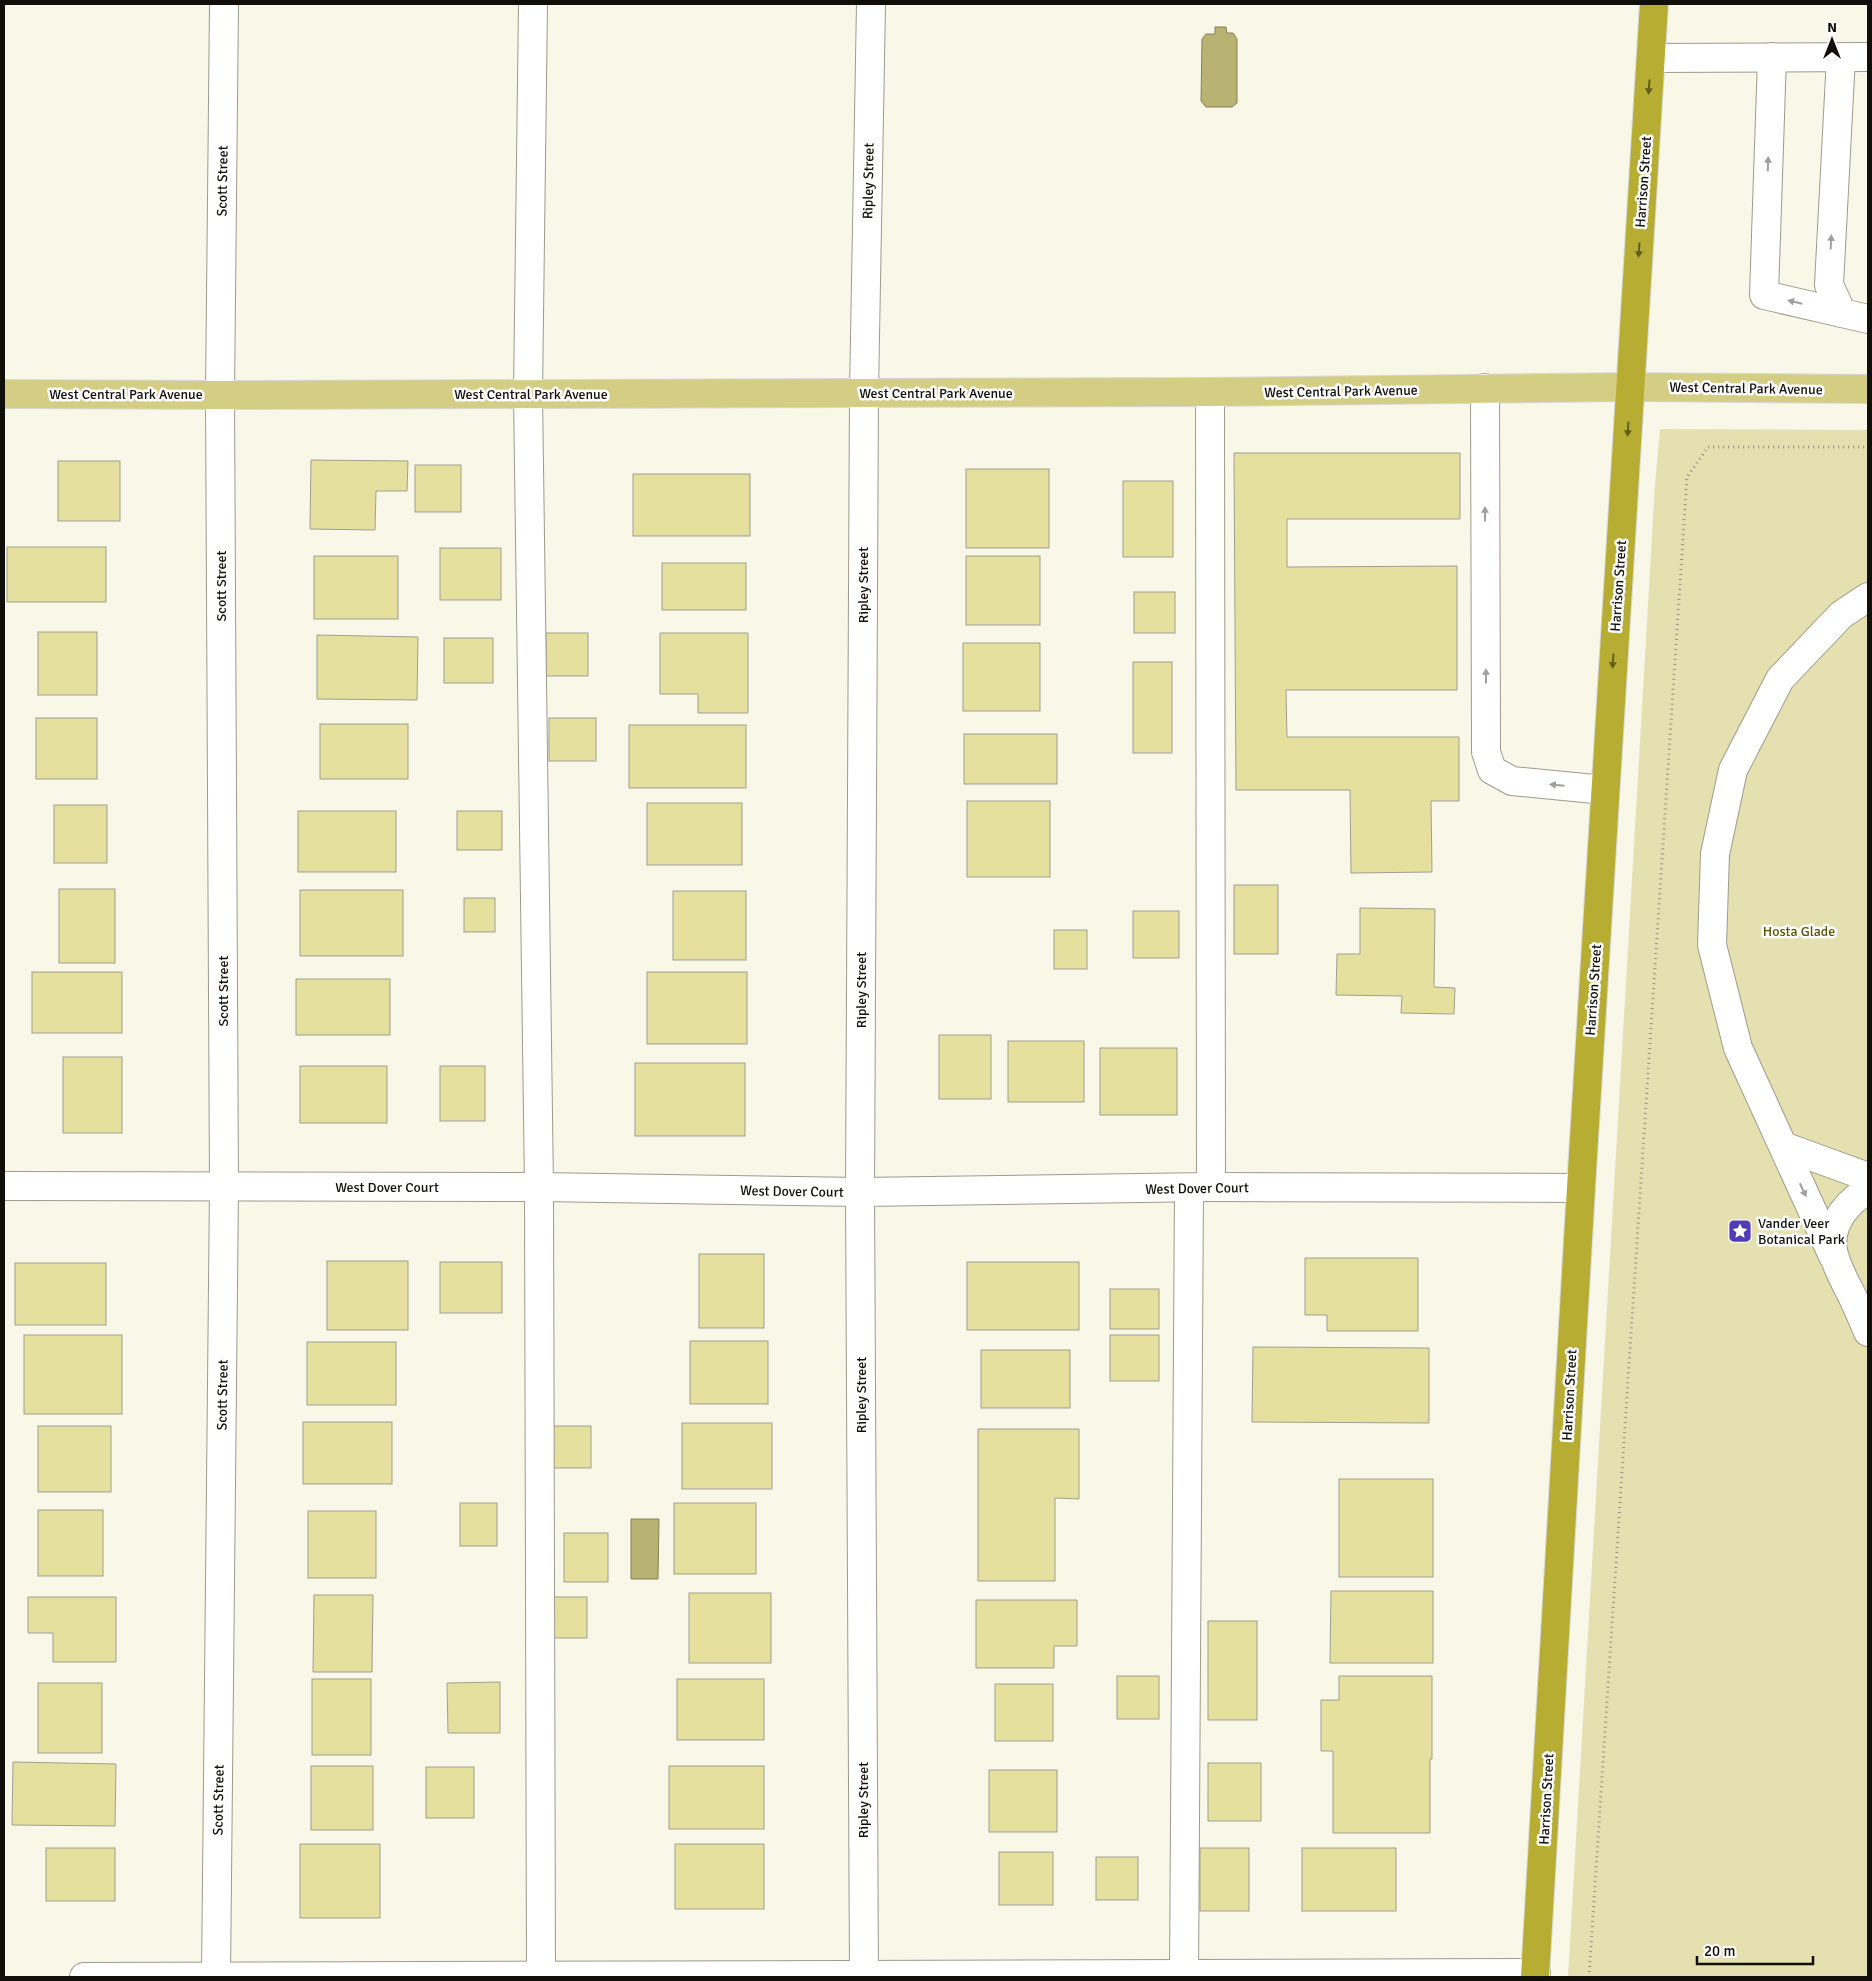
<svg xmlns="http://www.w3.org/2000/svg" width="1872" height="1981" font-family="Signika,sans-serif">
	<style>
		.green { fill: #e4e0af }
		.water { fill: #b8b372; stroke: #868253 }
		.building { fill: #e5e09d; stroke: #a0a091 }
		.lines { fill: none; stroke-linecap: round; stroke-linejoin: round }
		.minor-casing { stroke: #9c9b8d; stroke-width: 30 }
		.major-casing { stroke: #d9d9d8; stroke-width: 30 }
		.highway-casing { stroke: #d9d9d8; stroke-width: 30 }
		.path { stroke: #939288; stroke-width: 3; stroke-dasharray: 1 4; stroke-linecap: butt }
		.minor { stroke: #fff; stroke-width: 28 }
		.major { stroke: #d4ce85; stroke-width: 28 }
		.highway { stroke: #b7ad33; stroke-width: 28 }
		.oneway { fill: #645e1e }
		.oneway2 { fill: #9f9f9d }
		.labels { text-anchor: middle; stroke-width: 5; stroke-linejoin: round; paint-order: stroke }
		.street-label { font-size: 14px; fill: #100f0a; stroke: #fff }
		.park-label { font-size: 14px; fill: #5a5300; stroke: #fff }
		.poi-label { font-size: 14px; fill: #100f0a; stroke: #fff; text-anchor: start }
	</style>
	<rect width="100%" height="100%" fill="#f8f7e8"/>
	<path class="green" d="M1660,429L1868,430V1977H1568L1655,485Z"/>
	<g class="water">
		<path d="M1215,27H1226L1227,33H1233L1237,39V103L1232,107H1206L1201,101L1202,39L1206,34H1215Z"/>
		<path d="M631,1519H659L658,1579H631Z"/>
	</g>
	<g class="building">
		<path d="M1234,453H1460V519H1287V567L1457,566V690H1286L1287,737H1459V801H1431L1432,872L1351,873L1350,790H1236Z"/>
		<path d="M311,460L408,461L407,491H376L375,530L310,529Z"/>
		<rect x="58" y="461" width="62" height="60"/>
		<rect x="415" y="465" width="46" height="47"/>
		<rect x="966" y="469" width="83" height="79"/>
		<rect x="633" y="474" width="117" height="62"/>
		<rect x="1123" y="481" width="50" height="76"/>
		<rect x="7" y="547" width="99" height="55"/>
		<rect x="440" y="548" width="61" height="52"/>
		<rect x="314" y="556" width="84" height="63"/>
		<rect x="966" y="556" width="74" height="69"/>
		<rect x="662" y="563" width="84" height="47"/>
		<rect x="1134" y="592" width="41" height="41"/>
		<rect x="38" y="632" width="59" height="63"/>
		<rect x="546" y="633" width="42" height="43"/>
		<path d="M660,633H748V713H698V694H660Z"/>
		<path d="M317,635L418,637L417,700L317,699Z"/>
		<rect x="444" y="638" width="49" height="45"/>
		<rect x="963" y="643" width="77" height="68"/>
		<rect x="1133" y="662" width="39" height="91"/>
		<rect x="36" y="718" width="61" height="61"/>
		<rect x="549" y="718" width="47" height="43"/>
		<rect x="320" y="724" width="88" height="55"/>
		<rect x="629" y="725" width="117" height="63"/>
		<rect x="964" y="734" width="93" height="50"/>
		<rect x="967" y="801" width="83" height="76"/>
		<rect x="647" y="803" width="95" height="62"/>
		<rect x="54" y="805" width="53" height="58"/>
		<rect x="298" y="811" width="98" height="61"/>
		<rect x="457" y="811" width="45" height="39"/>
		<rect x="1234" y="885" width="44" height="69"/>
		<rect x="59" y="889" width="56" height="74"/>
		<rect x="300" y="890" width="103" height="66"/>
		<rect x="673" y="891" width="73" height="69"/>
		<rect x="464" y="898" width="31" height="34"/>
		<path d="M1360,908L1435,909L1434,987L1455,988L1454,1014L1401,1013L1402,996L1336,995L1337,954H1360Z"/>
		<rect x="1133" y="911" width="46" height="47"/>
		<rect x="1054" y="930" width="33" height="39"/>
		<rect x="32" y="972" width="90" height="61"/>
		<rect x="647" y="972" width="100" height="72"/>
		<rect x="296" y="979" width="94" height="56"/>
		<rect x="939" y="1035" width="52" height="64"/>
		<rect x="1008" y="1041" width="76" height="61"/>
		<rect x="1100" y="1048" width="77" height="67"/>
		<rect x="63" y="1057" width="59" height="76"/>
		<rect x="635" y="1063" width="110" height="73"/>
		<rect x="300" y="1066" width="87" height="57"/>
		<rect x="440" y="1066" width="45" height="55"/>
		<rect x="699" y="1254" width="65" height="74"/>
		<path d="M1305,1258H1418V1331H1327V1315H1305Z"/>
		<rect x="327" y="1261" width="81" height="69"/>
		<rect x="440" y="1262" width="62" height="51"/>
		<rect x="967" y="1262" width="112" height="68"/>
		<rect x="15" y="1263" width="91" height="62"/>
		<rect x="1110" y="1289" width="49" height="40"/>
		<rect x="24" y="1335" width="98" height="79"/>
		<rect x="1110" y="1335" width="49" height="46"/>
		<rect x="690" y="1341" width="78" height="63"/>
		<rect x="307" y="1342" width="89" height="63"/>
		<path d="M1253,1347L1429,1348V1423L1252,1422Z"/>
		<rect x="981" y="1350" width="89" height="58"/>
		<rect x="303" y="1422" width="89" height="62"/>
		<rect x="682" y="1423" width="90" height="66"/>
		<rect x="38" y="1426" width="73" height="66"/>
		<rect x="553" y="1426" width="38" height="42"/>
		<path d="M978,1429H1079V1499L1055,1498V1581H978Z"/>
		<rect x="1339" y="1479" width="94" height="98"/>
		<rect x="460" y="1503" width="37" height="43"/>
		<rect x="674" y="1503" width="82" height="71"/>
		<rect x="38" y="1510" width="65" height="66"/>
		<rect x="308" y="1511" width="68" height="67"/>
		<rect x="564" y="1533" width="44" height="49"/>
		<path d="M1331,1591H1433V1663H1330Z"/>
		<rect x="689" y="1593" width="82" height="70"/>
		<path d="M314,1595H373L372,1672H313Z"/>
		<path d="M28,1597H116V1662H53V1633H28Z"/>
		<rect x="553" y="1597" width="34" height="41"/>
		<path d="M976,1600H1077V1646H1054V1668H976Z"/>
		<rect x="1208" y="1621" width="49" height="99"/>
		<rect x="1117" y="1676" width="42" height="43"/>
		<path d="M1339,1676H1432V1759H1430V1833H1333V1751H1321V1700H1339Z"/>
		<rect x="312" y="1679" width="59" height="76"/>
		<rect x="677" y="1679" width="87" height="61"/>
		<path d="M500,1682V1733H448L447,1683Z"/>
		<rect x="38" y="1683" width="64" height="70"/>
		<rect x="995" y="1684" width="58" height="57"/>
		<path d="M13,1762L116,1764L115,1826L12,1825Z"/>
		<rect x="1208" y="1763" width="53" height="58"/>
		<rect x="311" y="1766" width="62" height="64"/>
		<rect x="669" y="1766" width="95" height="63"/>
		<rect x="426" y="1767" width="48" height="51"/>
		<rect x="989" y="1770" width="68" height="62"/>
		<rect x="300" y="1844" width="80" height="74"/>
		<rect x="675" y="1844" width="89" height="65"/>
		<rect x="46" y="1848" width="69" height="53"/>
		<rect x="1200" y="1848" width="49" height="63"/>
		<rect x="1302" y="1848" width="94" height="63"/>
		<rect x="999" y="1852" width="54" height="53"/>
		<rect x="1096" y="1857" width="42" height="43"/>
	</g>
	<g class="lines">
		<g class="minor-casing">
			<g id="minor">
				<path d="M533,4L528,394L539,1187L541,1977"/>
				<path d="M1772,57L1764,295L1842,313"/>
				<path d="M1841,57L1829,285L1842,313L1868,319"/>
				<path d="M1651,58L1868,57"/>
				<path d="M1485,388L1486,752L1492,770L1512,781L1605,790"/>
				<path d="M1210,392L1211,1187"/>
				<path d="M1783,1146L1868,1177"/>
				<path d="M4,1186L539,1187L860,1192L1211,1187L1581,1188"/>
				<path d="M1868,1191C1857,1195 1849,1204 1842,1213C1824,1240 1834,1260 1847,1286C1855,1300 1861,1316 1868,1332"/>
				<path d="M1833,1256L1738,1048L1712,945L1715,854L1733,770L1780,679L1841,615L1868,597"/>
				<path d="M84,1977L1536,1973"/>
				<path d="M216,1977L224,1187L220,395L224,4"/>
				<path d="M864,1977L860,1192L864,393L871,4"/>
				<path d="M1184,1977L1189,1188"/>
			</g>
		</g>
		<g class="major-casing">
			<path id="major" d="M4,394L220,395L1210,392L1630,387L1868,389"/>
		</g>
		<g class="highway-casing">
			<path id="highway" d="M1535,1977L1581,1188L1654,4"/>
		</g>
		<path class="path" d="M1589,1977L1687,477L1708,447H1868"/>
		<use href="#minor" class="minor"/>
		<use href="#major" class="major"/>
		<use href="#highway" class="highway"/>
	</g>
	<defs><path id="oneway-solid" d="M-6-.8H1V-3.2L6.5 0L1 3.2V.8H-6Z" transform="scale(1.25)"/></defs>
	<g class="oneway">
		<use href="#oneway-solid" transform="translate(1649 87) rotate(94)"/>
		<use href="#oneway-solid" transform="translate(1639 250) rotate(94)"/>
		<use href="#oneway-solid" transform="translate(1628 429) rotate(94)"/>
		<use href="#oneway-solid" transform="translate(1613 661) rotate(94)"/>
	</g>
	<g class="oneway2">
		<use href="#oneway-solid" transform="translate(1768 164) rotate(-88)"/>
		<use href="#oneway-solid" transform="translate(1831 242) rotate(-87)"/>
		<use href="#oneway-solid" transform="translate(1795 302) rotate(-167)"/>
		<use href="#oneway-solid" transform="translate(1485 514) rotate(-90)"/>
		<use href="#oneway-solid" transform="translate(1486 676) rotate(-90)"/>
		<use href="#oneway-solid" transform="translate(1557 785) rotate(-175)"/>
		<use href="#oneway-solid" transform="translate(1803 1190) rotate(65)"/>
	</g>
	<defs>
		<g id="sight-square" transform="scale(1.25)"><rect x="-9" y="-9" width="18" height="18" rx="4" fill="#503cb3" stroke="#fff"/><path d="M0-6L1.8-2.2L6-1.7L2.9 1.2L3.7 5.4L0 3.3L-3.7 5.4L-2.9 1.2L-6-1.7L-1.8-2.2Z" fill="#fff"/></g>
	</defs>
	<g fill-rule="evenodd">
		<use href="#sight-square" x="1740" y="1231"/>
	</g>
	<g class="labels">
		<g class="street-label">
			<text transform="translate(222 181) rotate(-89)" y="5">Scott Street</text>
			<text transform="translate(868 181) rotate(-89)" y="5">Ripley Street</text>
			<text transform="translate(1643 182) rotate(-86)" y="5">Harrison Street</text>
			<text transform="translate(1746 388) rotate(1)" y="5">West Central Park Avenue</text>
			<text transform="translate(1341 391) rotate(-1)" y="5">West Central Park Avenue</text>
			<text x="936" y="398">West Central Park Avenue</text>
			<text x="126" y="399">West Central Park Avenue</text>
			<text x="531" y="399">West Central Park Avenue</text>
			<text transform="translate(863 585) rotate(-90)" y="5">Ripley Street</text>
			<text transform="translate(221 586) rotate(-90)" y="5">Scott Street</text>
			<text transform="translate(1618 586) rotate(-86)" y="5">Harrison Street</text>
			<text transform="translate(861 990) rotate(-90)" y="5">Ripley Street</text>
			<text transform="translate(1593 990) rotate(-86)" y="5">Harrison Street</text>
			<text transform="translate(223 991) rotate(-90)" y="5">Scott Street</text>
			<text x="387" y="1192">West Dover Court</text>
			<text transform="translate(1197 1188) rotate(-1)" y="5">West Dover Court</text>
			<text transform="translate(792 1191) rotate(1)" y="5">West Dover Court</text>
			<text transform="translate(222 1395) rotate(-89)" y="5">Scott Street</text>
			<text transform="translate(861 1395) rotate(-90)" y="5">Ripley Street</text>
			<text transform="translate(1569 1395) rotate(-87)" y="5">Harrison Street</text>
			<text transform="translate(1546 1799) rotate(-87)" y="5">Harrison Street</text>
			<text transform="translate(218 1800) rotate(-89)" y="5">Scott Street</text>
			<text transform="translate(863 1800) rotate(-90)" y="5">Ripley Street</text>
		</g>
		<g class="park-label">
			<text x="1799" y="936">Hosta Glade</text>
		</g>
		<g class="poi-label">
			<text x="1758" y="1228">Vander Veer<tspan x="1758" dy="16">Botanical Park</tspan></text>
		</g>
	</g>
	<rect width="1872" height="1981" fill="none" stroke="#100f0a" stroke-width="10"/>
	<g transform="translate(1832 40)" stroke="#ffffff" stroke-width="4" paint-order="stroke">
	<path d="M0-4L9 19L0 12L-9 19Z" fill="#100f0a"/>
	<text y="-8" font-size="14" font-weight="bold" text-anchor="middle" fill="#100f0a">N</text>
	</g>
	<path d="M1697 1956v8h116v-8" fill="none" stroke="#100f0a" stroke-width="2.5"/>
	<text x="1704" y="1956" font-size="15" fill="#100f0a" stroke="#ffffff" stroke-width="4" paint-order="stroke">20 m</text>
</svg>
